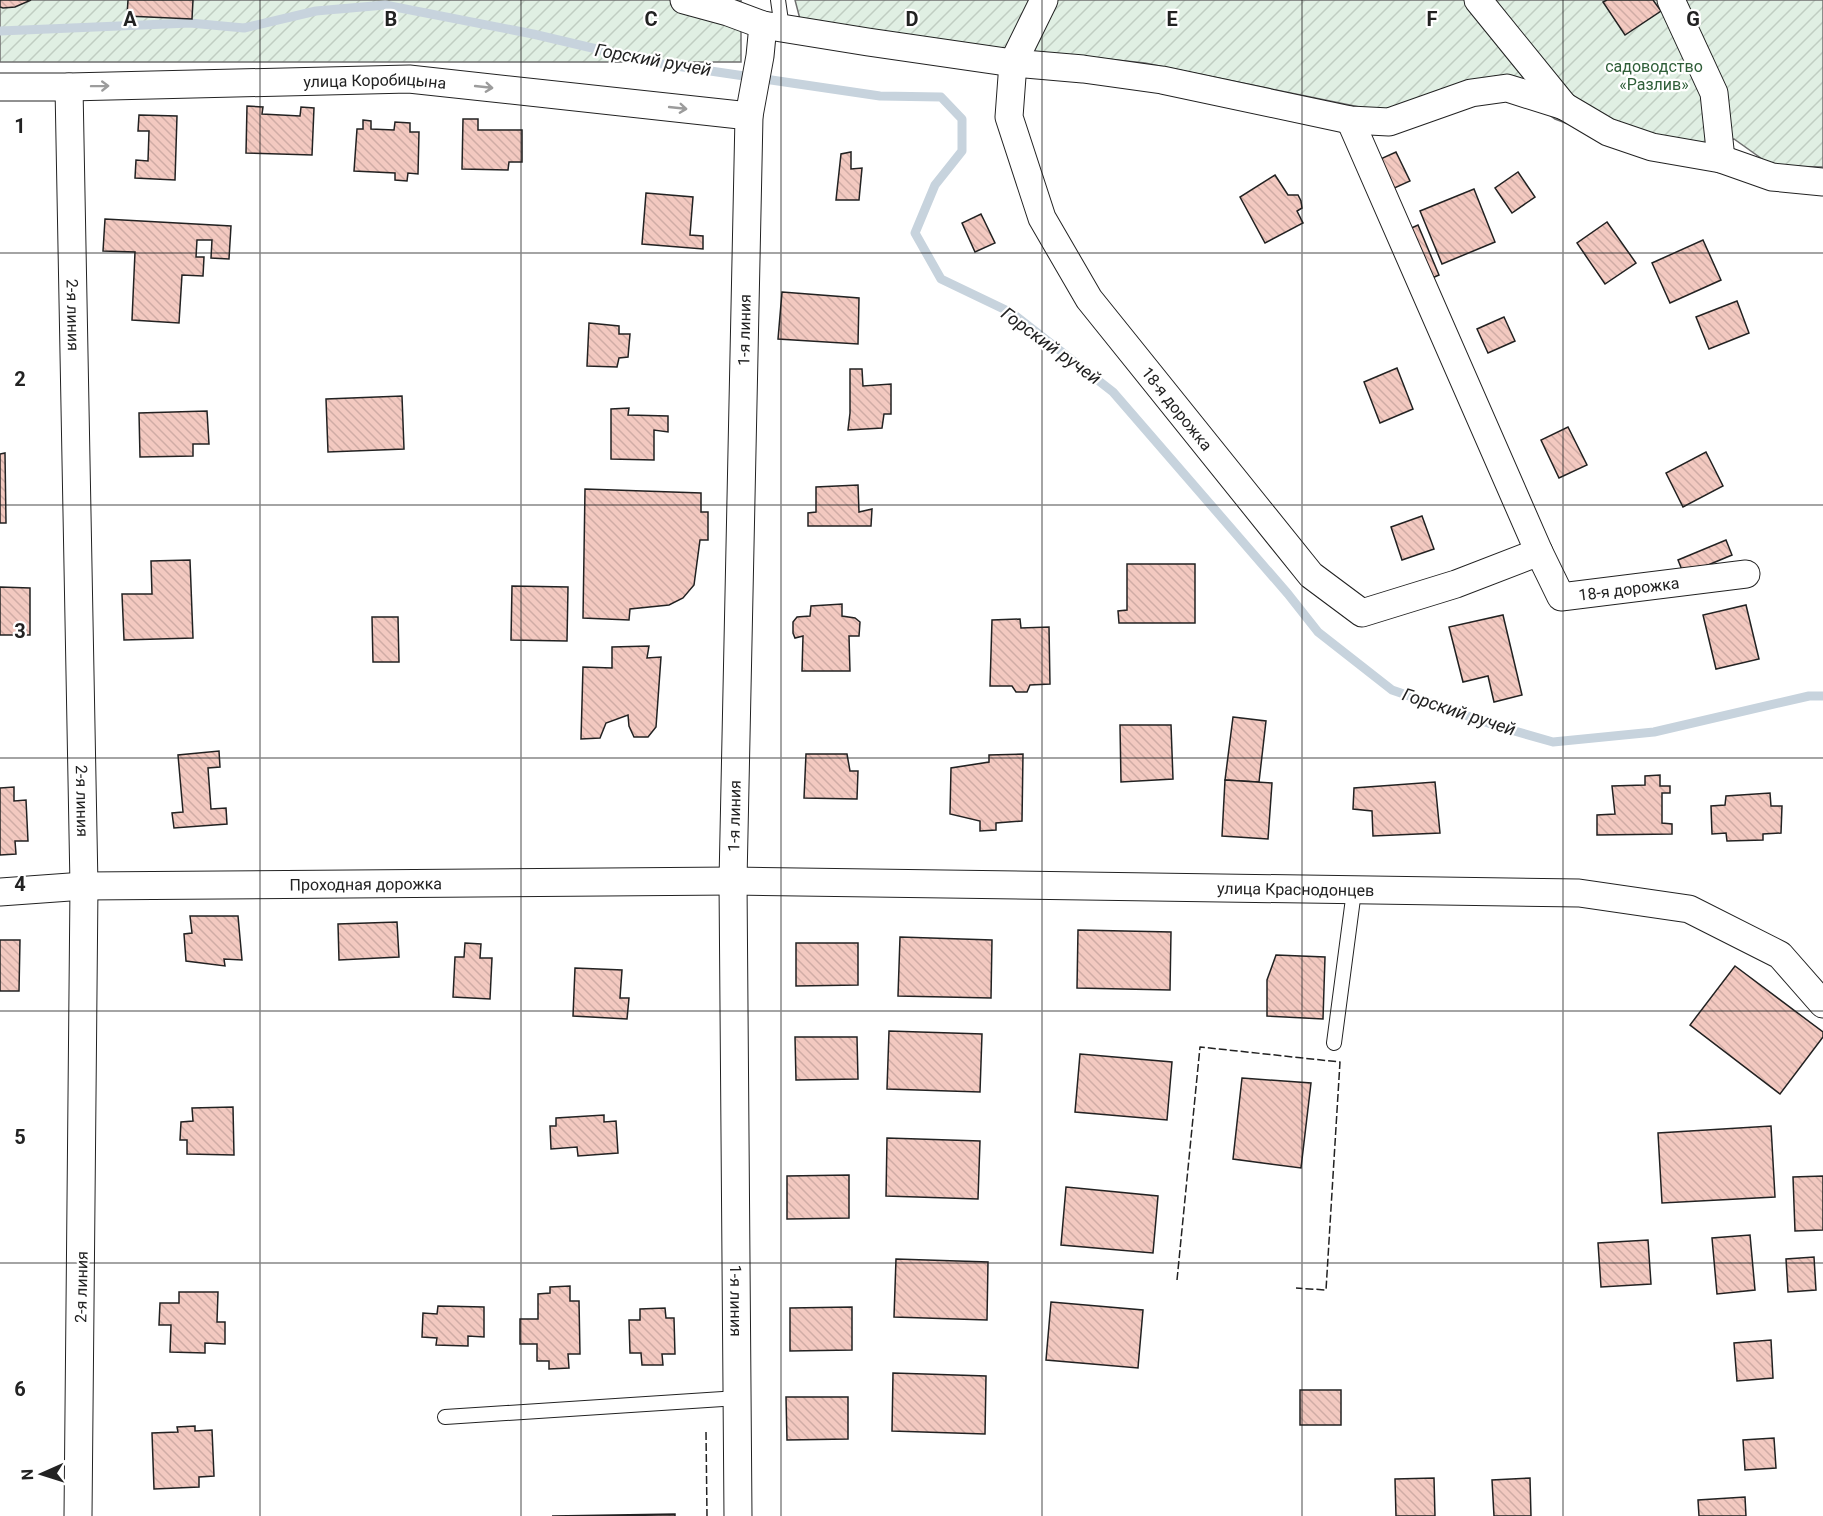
<svg xmlns="http://www.w3.org/2000/svg" width="1823" height="1516" font-family="Roboto,sans-serif">
	<style>
		.garden { fill: url(#garden-furrows); stroke: #6f6f6f; stroke-width: 1.5 }
		.lines { fill: none; stroke-linecap: round; stroke-linejoin: round }
		.stream { stroke: #c7d3dd; stroke-width: 9 }
		.building { fill: url(#building-back-hatch); stroke: #222; stroke-width: 1.5 }
		.service-casing { stroke: #222; stroke-width: 16 }
		.minor-casing { stroke: #222; stroke-width: 29 }
		.service { stroke: #fff; stroke-width: 14 }
		.minor { stroke: #fff; stroke-width: 27 }
		.fence { stroke: #222; stroke-width: 1.5; stroke-dasharray: 8 3; stroke-linecap: butt }
		.oneway { stroke: #9c9c9c }
		.grid { fill: none; stroke: #222; stroke-width: 1.5; stroke-opacity: 0.55 }
		.labels { text-anchor: middle; stroke-width: 4.5; stroke-linejoin: round; paint-order: stroke }
		.park-label { font-size: 16px; fill: #2f5e38; stroke: #fff }
		.street-label { font-size: 16px; fill: #222; stroke: #fff }
		.water-label { font-size: 18px; font-style: italic; fill: #222; stroke: #fff }
		.grid-label { font-size: 20px; text-anchor: middle; font-weight: bold; fill: #222; stroke: #fff; stroke-width: 4.5; stroke-linejoin: round; paint-order: stroke }
	</style>
	<defs>
		<pattern id="garden-furrows" width="10" height="10" patternUnits="userSpaceOnUse" patternTransform="scale(1.5)"><rect width="10" height="10" fill="#e0efe3"/><path d="M-1 1l2-2M0 10L10 0M9 11l2-2" fill="none" stroke="#c0cdc2"/></pattern>
		<pattern id="building-back-hatch" width="6" height="6" patternUnits="userSpaceOnUse" patternTransform="scale(1.5)"><rect width="6" height="6" fill="#f3c9c0"/><path d="M-1 5l2 2M0 0l6 6M5-1l2 2" fill="none" stroke="#d0aca5"/></pattern>
	</defs>
	<rect width="100%" height="100%" fill="#fff"/>
	<g class="garden">
		<rect x="0" y="0" width="741" height="62"/>
		<path d="M795,0H1823V167L1772,166L1734,139L1646,153L1555,119L1496,76L1379,111L1145,63L943,42L800,19Z"/>
	</g>
	<g class="lines">
		<path class="stream" d="M0,31L190,23L244,28L316,11L385,5L533,34L656,63L880,96L941,97L962,119V151L935,185L915,233L941,279L1012,313L1113,392L1288,594L1318,632L1392,690L1497,726L1553,742L1654,732L1809,696H1823"/>
	</g>
	<g class="building">
		<path d="M0,0H31L15,7L3,8L0,7Z"/>
		<path d="M128,0H193L192,19L127,16Z"/>
		<path d="M1607,0H1653L1661,11L1625,35L1603,2Z"/>
		<path d="M247,106L263,107L262,114L300,116L301,107L314,108L312,155L246,153Z"/>
		<path d="M139,115L177,116L175,180L135,178L136,160L148,161L149,131H138Z"/>
		<path d="M463,119H478V130H522V162H509L508,170L462,169Z"/>
		<path d="M363,120L371,121V129L394,130L395,122L410,123V132H419L418,174L408,173L407,181L395,180V173L354,171L357,129H363Z"/>
		<path d="M851,152V169L862,168L859,200H836L841,154Z"/>
		<path d="M1396,152L1410,181L1390,190L1376,161Z"/>
		<path d="M1518,172L1535,197L1512,213L1495,188Z"/>
		<path d="M1275,175L1288,195H1298L1301,201L1302,208L1297,211L1303,223L1265,243L1240,197Z"/>
		<path d="M1474,189L1495,242L1442,264L1420,211Z"/>
		<path d="M646,193L693,197L690,235L703,236V249L642,244Z"/>
		<path d="M981,214L995,243L975,252L962,223Z"/>
		<path d="M105,219L231,226L229,259L211,258L212,240H197L196,257H204L203,276L182,275L179,323L132,320L135,252L103,251Z"/>
		<path d="M1607,222L1636,263L1605,284L1577,243Z"/>
		<path d="M1418,225L1439,275L1425,281L1405,231Z"/>
		<path d="M1703,240L1721,280L1670,303L1652,263Z"/>
		<path d="M782,292L859,298L858,344L778,339Z"/>
		<path d="M1737,301L1749,333L1709,349L1696,317Z"/>
		<path d="M1504,317L1515,341L1488,353L1477,329Z"/>
		<path d="M589,323L619,326V334H630L628,357L619,358L617,367L587,366Z"/>
		<path d="M1397,368L1413,409L1380,423L1364,382Z"/>
		<path d="M850,369H862L863,386L891,384V414H884L882,428L848,430L850,413Z"/>
		<path d="M402,396L404,449L328,452L326,399Z"/>
		<path d="M629,408L628,415L668,416V432L654,430V460L611,459V409Z"/>
		<path d="M207,411L209,444H193V456L140,457L139,413Z"/>
		<path d="M1568,427L1587,465L1559,478L1541,440Z"/>
		<path d="M1706,452L1723,486L1683,507L1666,473Z"/>
		<path d="M5,453L6,523H0V454Z"/>
		<path d="M858,485L859,512L872,509L871,526H808V513L816,512V487Z"/>
		<path d="M585,489L701,493V512H708V540H700L694,585L683,598L669,605L630,609L629,620L583,618Z"/>
		<path d="M1422,516L1434,549L1402,560L1391,527Z"/>
		<path d="M1726,540L1732,555L1684,575L1678,560Z"/>
		<path d="M190,560L193,638L124,640L122,594H152L151,561Z"/>
		<path d="M1127,564H1195V623H1119L1118,611L1127,610Z"/>
		<path d="M512,586L568,587L567,641L511,640Z"/>
		<path d="M0,587L30,588V635H0Z"/>
		<path d="M842,604V616L855,618L860,622L859,636H849L850,671H802L803,636L795,638L793,633V622L797,617L810,616L811,606Z"/>
		<path d="M1746,605L1759,659L1716,669L1703,615Z"/>
		<path d="M1503,615L1522,695L1494,702L1488,676L1463,682L1449,627Z"/>
		<path d="M372,617H398L399,662H373Z"/>
		<path d="M1020,619L1021,628L1049,627L1050,684L1030,685L1027,692H1016L1012,686H990L992,620Z"/>
		<path d="M649,646L647,658L661,657L656,727L648,737H634L629,726L628,715L606,723L600,738L581,739L583,667L612,668V647Z"/>
		<path d="M1233,717L1266,721L1259,782L1225,780Z"/>
		<path d="M1120,725H1171L1173,779L1121,782Z"/>
		<path d="M219,751L220,767L208,768L211,809L226,808L227,824L174,828L172,813L183,812L178,755Z"/>
		<path d="M806,754H847L850,771H858L857,799L804,798Z"/>
		<path d="M1023,754L1022,821L996,823V830L980,831V821L950,814L951,768L989,762V755Z"/>
		<path d="M1660,775V786H1670V793H1662V823L1672,824V834L1597,835V815L1615,814L1612,786L1645,785V776Z"/>
		<path d="M1225,780L1272,783L1268,839L1222,836Z"/>
		<path d="M1435,782L1440,833L1373,836L1372,811L1353,809L1354,788Z"/>
		<path d="M14,787V801L26,800L28,841H15L16,854L0,855V788Z"/>
		<path d="M1770,793L1771,806H1782L1781,833L1763,834V840L1727,841L1726,833L1712,834L1711,806L1725,805L1726,796Z"/>
		<path d="M190,916H238L242,960L224,959L225,966L186,961L184,934L192,933Z"/>
		<path d="M397,922L399,957L339,960L338,924Z"/>
		<path d="M1078,930L1171,932L1170,990L1077,988Z"/>
		<path d="M900,937L992,940L991,998L898,996Z"/>
		<path d="M0,940H20L19,991H0Z"/>
		<path d="M465,943L481,944L480,958H492L490,999L453,997L455,957H464Z"/>
		<path d="M796,943H858V985L796,986Z"/>
		<path d="M1276,955L1325,957L1323,1019L1267,1016V980Z"/>
		<path d="M1735,966L1823,1032V1037L1780,1094L1690,1025Z"/>
		<path d="M575,968L622,970L620,998H629L627,1019L573,1016Z"/>
		<path d="M889,1031L982,1034L980,1092L887,1089Z"/>
		<path d="M795,1037H857L858,1079L796,1080Z"/>
		<path d="M1080,1054L1172,1062L1167,1120L1075,1112Z"/>
		<path d="M1242,1078L1311,1083L1301,1168L1233,1159Z"/>
		<path d="M233,1107L234,1155L187,1154V1140H180L181,1122L193,1121L192,1108Z"/>
		<path d="M604,1115V1122L616,1121L618,1153L578,1156L577,1147L551,1149L550,1126H556V1118Z"/>
		<path d="M1771,1126L1775,1197L1662,1203L1658,1133Z"/>
		<path d="M887,1138L980,1141L978,1199L886,1196Z"/>
		<path d="M849,1175V1218L787,1219V1176Z"/>
		<path d="M1823,1176V1230L1795,1231L1793,1177Z"/>
		<path d="M1066,1187L1158,1196L1153,1253L1061,1245Z"/>
		<path d="M1750,1235L1755,1290L1717,1294L1712,1238Z"/>
		<path d="M1648,1240L1651,1284L1601,1287L1598,1243Z"/>
		<path d="M1814,1257L1816,1290L1788,1292L1786,1259Z"/>
		<path d="M896,1259L988,1262L987,1320L894,1317Z"/>
		<path d="M570,1286V1301H579L580,1354H568L569,1368L549,1369V1361H537V1344H520V1319H538V1294L550,1293V1287Z"/>
		<path d="M179,1292H218L217,1322H225V1344L205,1343V1353L170,1352L171,1325H159L160,1303H179Z"/>
		<path d="M1051,1302L1143,1310L1138,1368L1046,1360Z"/>
		<path d="M438,1306L484,1307V1337L468,1336V1346L436,1345L437,1338L422,1337L423,1313L437,1314Z"/>
		<path d="M852,1307V1350L790,1351V1308Z"/>
		<path d="M665,1308L666,1318H674L675,1354H662L663,1365H642L641,1353H630L629,1320H640V1309Z"/>
		<path d="M1771,1340L1773,1378L1737,1381L1734,1343Z"/>
		<path d="M893,1373L986,1376L985,1434L892,1431Z"/>
		<rect x="1300" y="1390" width="41" height="35"/>
		<path d="M786,1397H848V1439L787,1440Z"/>
		<path d="M195,1426V1431L212,1430L214,1476L199,1477V1487L154,1489L152,1433L178,1432L177,1427Z"/>
		<path d="M1774,1438L1776,1468L1745,1470L1743,1440Z"/>
		<path d="M1434,1478L1435,1516H1396L1395,1479Z"/>
		<path d="M1530,1478L1531,1516H1494L1492,1480Z"/>
		<path d="M1745,1497L1746,1516H1699L1698,1500Z"/>
		<path d="M675,1514V1516H552Z"/>
	</g>
	<g class="lines">
		<g class="service-casing">
			<g id="service">
				<path d="M778,0L782,28"/>
				<path d="M1334,1043L1354,891"/>
				<path d="M445,1417L738,1398"/>
			</g>
		</g>
		<g class="minor-casing">
			<g id="minor">
				<path id="s1" d="M684,0L728,12L763,25L760,56L749,116L733,881L738,1516"/>
				<path id="s2" d="M1044,0L1013,63L1009,117L1042,218L1089,299L1311,575L1362,613L1456,584L1539,552"/>
				<path d="M1478,0L1564,106"/>
				<path d="M1671,0L1714,93L1721,159"/>
				<path d="M763,25L868,42L1013,63L1083,69L1162,80L1350,120L1389,122L1471,93L1507,88L1564,106L1608,132L1652,147L1721,159L1772,177L1823,182"/>
				<path id="s3" d="M0,87H69L409,79L749,116"/>
				<path id="s4" d="M69,87L84,886L78,1516"/>
				<path id="s5" d="M1350,120L1539,552L1561,597L1746,574"/>
				<path id="s6" d="M0,892L84,886L733,881L1579,893L1689,909L1780,955L1823,1004"/>
			</g>
		</g>
		<use href="#service" class="service"/>
		<use href="#minor" class="minor"/>
		<g class="fence">
			<path d="M1177,1280L1200,1047L1340,1062L1326,1290L1296,1288"/>
			<path d="M706,1432L707,1516"/>
		</g>
	</g>
	<defs><path id="oneway-shaft" d="M-6 0H5M1.5-3L5.5 0L1.5 3" fill="none" stroke-width="1.6" stroke-linecap="round" stroke-linejoin="round" transform="scale(1.5)"/></defs>
	<g class="oneway">
		<use href="#oneway-shaft" transform="translate(100 86) rotate(-1)"/>
		<use href="#oneway-shaft" transform="translate(484 87) rotate(6)"/>
		<use href="#oneway-shaft" transform="translate(678 108) rotate(6)"/>
	</g>
	<path class="grid" d="M260,0V1516M521,0V1516M781,0V1516M1042,0V1516M1302,0V1516M1563,0V1516M0,253H1823M0,505H1823M0,758H1823M0,1011H1823M0,1263H1823"/>
	<g class="labels">
		<g class="park-label">
			<text x="1654" y="72">садоводство<tspan x="1654" dy="18">«Разлив»</tspan></text>
		</g>
		<g class="street-label">
			<text dy="6" stroke="none"><textPath href="#s3" startOffset="375">улица Коробицына</textPath></text>
			<text dy="6" stroke="none"><textPath href="#s4" startOffset="228">2-я линия</textPath></text>
			<text transform="translate(744 330) rotate(-89)" y="6">1-я линия</text>
			<text dy="6" stroke="none"><textPath href="#s2" startOffset="465">18-я дорожка</textPath></text>
			<text dy="6" stroke="none"><textPath href="#s5" startOffset="590">18-я дорожка</textPath></text>
			<text dy="6" stroke="none"><textPath href="#s4" startOffset="714">2-я линия</textPath></text>
			<text transform="translate(734 816) rotate(-89)" y="6">1-я линия</text>
			<text dy="6" stroke="none"><textPath href="#s6" startOffset="366">Проходная дорожка</textPath></text>
			<text dy="6" stroke="none"><textPath href="#s6" startOffset="1296">улица Краснодонцев</textPath></text>
			<text transform="translate(81 1287) rotate(-89)" y="6">2-я линия</text>
			<text dy="6" stroke="none"><textPath href="#s1" startOffset="1360">1-я линия</textPath></text>
		</g>
		<g class="water-label">
			<text transform="translate(653 60) rotate(10)" y="6">Горский ручей</text>
			<text transform="translate(1051 346) rotate(36)" y="6">Горский ручей</text>
			<text transform="translate(1459 712) rotate(18)" y="6">Горский ручей</text>
		</g>
	</g>
	<g class="grid-label">
		<text x="130" y="26">A</text>
		<text x="391" y="26">B</text>
		<text x="651" y="26">C</text>
		<text x="912" y="26">D</text>
		<text x="1172" y="26">E</text>
		<text x="1432" y="26">F</text>
		<text x="1693" y="26">G</text>
		<text x="20" y="133">1</text>
		<text x="20" y="386">2</text>
		<text x="20" y="638">3</text>
		<text x="20" y="891">4</text>
		<text x="20" y="1144">5</text>
		<text x="20" y="1396">6</text>
	</g>
	<g transform="translate(42 1474) rotate(267)" stroke="#ffffff" stroke-width="4.5" paint-order="stroke">
	<path d="M0-4.5L10 22L0 15L-10 22Z" fill="#222222"/>
	<text y="-9" font-size="16" font-weight="bold" text-anchor="middle" fill="#222222">N</text>
	</g>
</svg>
